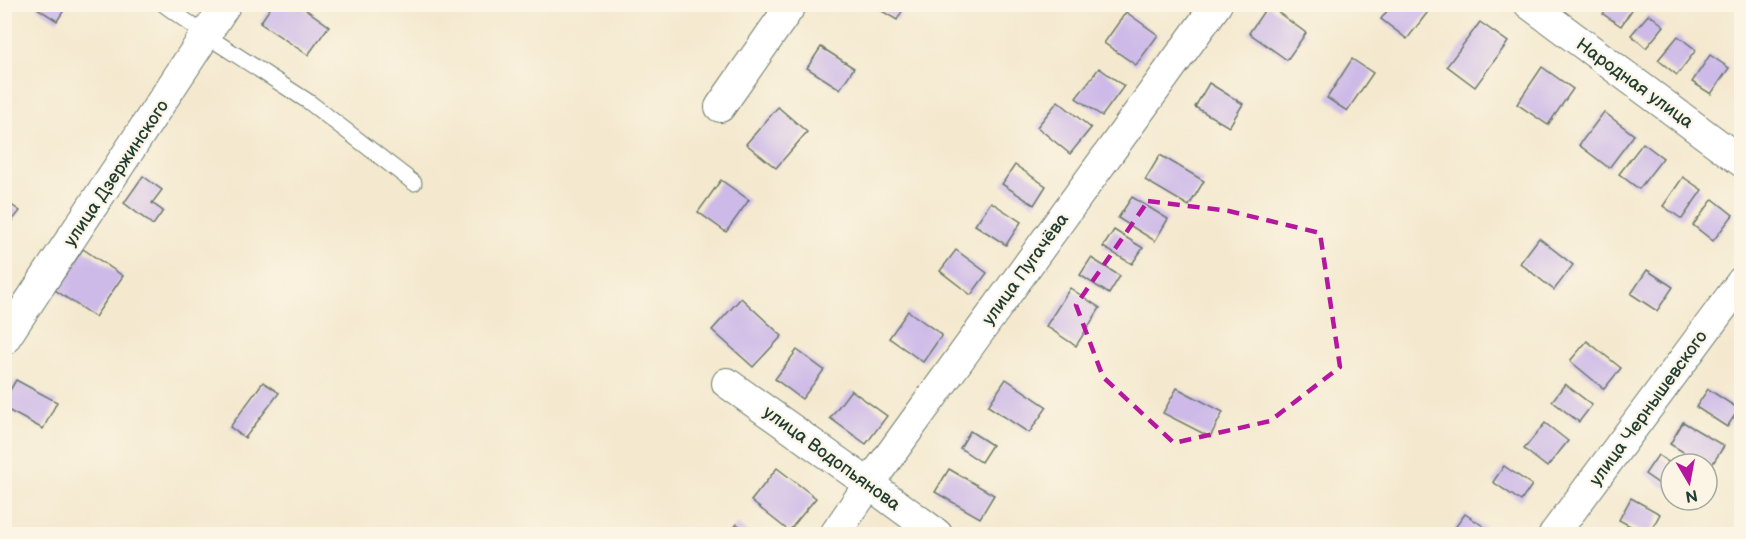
<svg xmlns="http://www.w3.org/2000/svg" width="1746" height="539" font-family="'Balsamiq Sans',sans-serif">
	<style>
		.building { fill: #cdbae8 }
		.lines { fill: none; stroke-linecap: round; stroke-linejoin: round }
		.service-casing { stroke: #6a796a; stroke-width: 17 }
		.minor-casing { stroke: #6a796a; stroke-width: 32 }
		.service { stroke: #fff; stroke-width: 15 }
		.minor { stroke: #fff; stroke-width: 30 }
		.marked { fill: none; stroke: #b5179e; stroke-width: 4.5; stroke-dasharray: 12 8; stroke-linejoin: round }
		.labels { text-anchor: middle; stroke-width: 4.5; stroke-linejoin: round; paint-order: stroke }
		.street-label { font-size: 18px; fill: #1f3d34; stroke: #fcf5e5 }
	</style>
	<rect width="100%" height="100%" fill="#fcf5e5"/>
	<filter id="ink" filterUnits="userSpaceOnUse"><feTurbulence type="fractalNoise" baseFrequency=".0167" numOctaves="2"/><feDisplacementMap in="SourceGraphic" scale="12" xChannelSelector="R" yChannelSelector="G"/><feConvolveMatrix kernelMatrix="1 2 1 2 8 2 1 2 1" color-interpolation-filters="sRGB"/></filter>
	<filter id="wash" filterUnits="userSpaceOnUse"><feTurbulence type="fractalNoise" baseFrequency=".008" numOctaves="4" result="noise"/><feDisplacementMap in="SourceGraphic" scale="24" xChannelSelector="R" yChannelSelector="G"/><feGaussianBlur stdDeviation="1.35" result="paint"/><feColorMatrix in="noise" values="0 0 0 0 0 0 0 0 0 0 0 0 0 0 0 0 0 1.4 0 .05"/><feComposite in="paint" operator="in"/></filter>
	<g filter="url(#wash)">
		<rect width="100%" height="100%" fill="#f4e9cf"/>
		<g id="blocks">
			<g class="building">
				<path d="M39,4H68L57,21L37,8Z"/>
				<path d="M273,4H298L329,26L308,55L260,23Z"/>
				<path d="M870,4H906L897,20Z"/>
				<path d="M1392,4H1434L1407,39L1381,19Z"/>
				<path d="M1610,4H1636L1621,26L1603,14Z"/>
				<path d="M1268,5L1306,33L1287,60L1249,33Z"/>
				<path d="M1126,12L1158,35L1136,65L1104,43Z"/>
				<path d="M1649,14L1664,26L1646,48L1631,35Z"/>
				<path d="M1480,22L1508,42L1475,87L1447,66Z"/>
				<path d="M1678,36L1696,50L1677,75L1658,60Z"/>
				<path d="M821,47L854,68L840,89L807,68Z"/>
				<path d="M1710,55L1729,68L1711,94L1692,82Z"/>
				<path d="M1352,59L1373,73L1347,111L1327,98Z"/>
				<path d="M1542,67L1573,89L1548,125L1517,104Z"/>
				<path d="M1099,68L1124,86L1102,116L1076,98Z"/>
				<path d="M1209,83L1243,104L1229,127L1195,107Z"/>
				<path d="M1058,101L1091,128L1070,154L1037,127Z"/>
				<path d="M778,107L807,132L776,168L746,144Z"/>
				<path d="M1604,112L1634,135L1609,168L1579,145Z"/>
				<path d="M1643,143L1663,158L1639,189L1619,174Z"/>
				<path d="M1160,155L1204,181L1189,206L1145,180Z"/>
				<path d="M1015,165L1046,186L1034,205L1002,184Z"/>
				<path d="M143,176L162,190L152,203L163,211L153,225L124,203Z"/>
				<path d="M1683,177L1702,190L1682,219L1663,206Z"/>
				<path d="M721,180L749,200L726,232L698,212Z"/>
				<path d="M1132,197L1168,219L1155,241L1118,218Z"/>
				<path d="M1713,199L1733,215L1713,241L1693,225Z"/>
				<path d="M4,200L20,211L4,231Z"/>
				<path d="M991,202L1021,222L1006,245L975,225Z"/>
				<path d="M1114,230L1143,248L1132,264L1103,247Z"/>
				<path d="M1539,238L1573,265L1554,290L1520,263Z"/>
				<path d="M83,249L123,276L95,317L55,290Z"/>
				<path d="M956,250L987,273L971,295L940,271Z"/>
				<path d="M1091,258L1120,276L1109,294L1080,275Z"/>
				<path d="M1647,270L1673,287L1657,311L1631,294Z"/>
				<path d="M1070,288L1100,308L1076,346L1046,326Z"/>
				<path d="M741,298L782,336L753,367L712,330Z"/>
				<path d="M908,311L942,335L923,362L889,338Z"/>
				<path d="M1587,341L1621,368L1604,389L1570,361Z"/>
				<path d="M797,350L824,370L802,399L775,379Z"/>
				<path d="M1006,379L1047,407L1029,433L988,406Z"/>
				<path d="M16,380L57,402L43,429L4,408V400Z"/>
				<path d="M263,382L279,393L245,438L230,427Z"/>
				<path d="M1565,384L1592,405L1579,422L1552,401Z"/>
				<path d="M1177,388L1223,412L1210,437L1163,413Z"/>
				<path d="M1708,389L1739,409L1727,427L1696,407Z"/>
				<path d="M851,390L887,416L866,444L830,418Z"/>
				<path d="M1683,422L1724,446L1710,468L1707,466V464H1703L1670,444Z"/>
				<path d="M1545,423L1568,441L1547,467L1524,449Z"/>
				<path d="M970,431L992,445L981,462L960,448Z"/>
				<path d="M1658,455L1671,464V492L1645,474Z"/>
				<path d="M1504,466L1532,485L1521,501L1493,482Z"/>
				<path d="M777,468L816,498L789,531L751,501Z"/>
				<path d="M949,469L994,495L980,518L935,492Z"/>
				<path d="M1631,498L1660,514L1649,534H1645L1619,520Z"/>
				<path d="M1465,514L1495,534H1462L1454,529Z"/>
				<path d="M737,524L750,534H729Z"/>
			</g>
		</g>
	</g>
	<g filter="url(#ink)">
		<use href="#blocks" fill-opacity="0" stroke="#6a796a" stroke-width="1.5"/>
		<g class="lines">
			<g class="service-casing">
				<path id="service" d="M163,4L207,36L309,102L414,183"/>
			</g>
			<g class="minor-casing">
				<g id="minor">
					<path d="M1529,4L1742,162"/>
					<path d="M720,107L792,4"/>
					<path d="M4,340L226,4"/>
					<path d="M727,383L869,484L937,534"/>
					<path d="M835,534L869,484L1217,4"/>
					<path d="M1554,534L1742,281"/>
				</g>
			</g>
			<use href="#service" class="service"/>
			<use href="#minor" class="minor"/>
		</g>
	</g>
	<path class="marked" d="M1148,201L1229,211L1320,233L1340,367L1270,421L1174,443L1103,377L1076,305Z"/>
	<g class="labels">
		<g class="street-label">
			<text transform="translate(1635 83) rotate(36)" y="6">Народная улица</text>
			<text transform="translate(116 173) rotate(-56)" y="6">улица Дзержинского</text>
			<text transform="translate(1025 269) rotate(-54)" y="6">улица Пугачёва</text>
			<text transform="translate(1648 408) rotate(-54)" y="6">улица Чернышевского</text>
			<text transform="translate(832 458) rotate(36)" y="6">улица Водопьянова</text>
		</g>
	</g>
	<rect width="1746" height="539" fill="none" stroke="#fcf5e5" stroke-width="24"/>
	<g transform="translate(1689 482) rotate(170)"><circle r="28" fill="#fcf5e5" stroke="#a4ab9e" stroke-width="1.5"/>
	<path d="M0-4.5L10 22L0 15L-10 22Z" fill="#b5179e"/>
	<text y="-9" font-size="16" font-weight="bold" text-anchor="middle" fill="#1f3d34">N</text>
	</g>
</svg>
